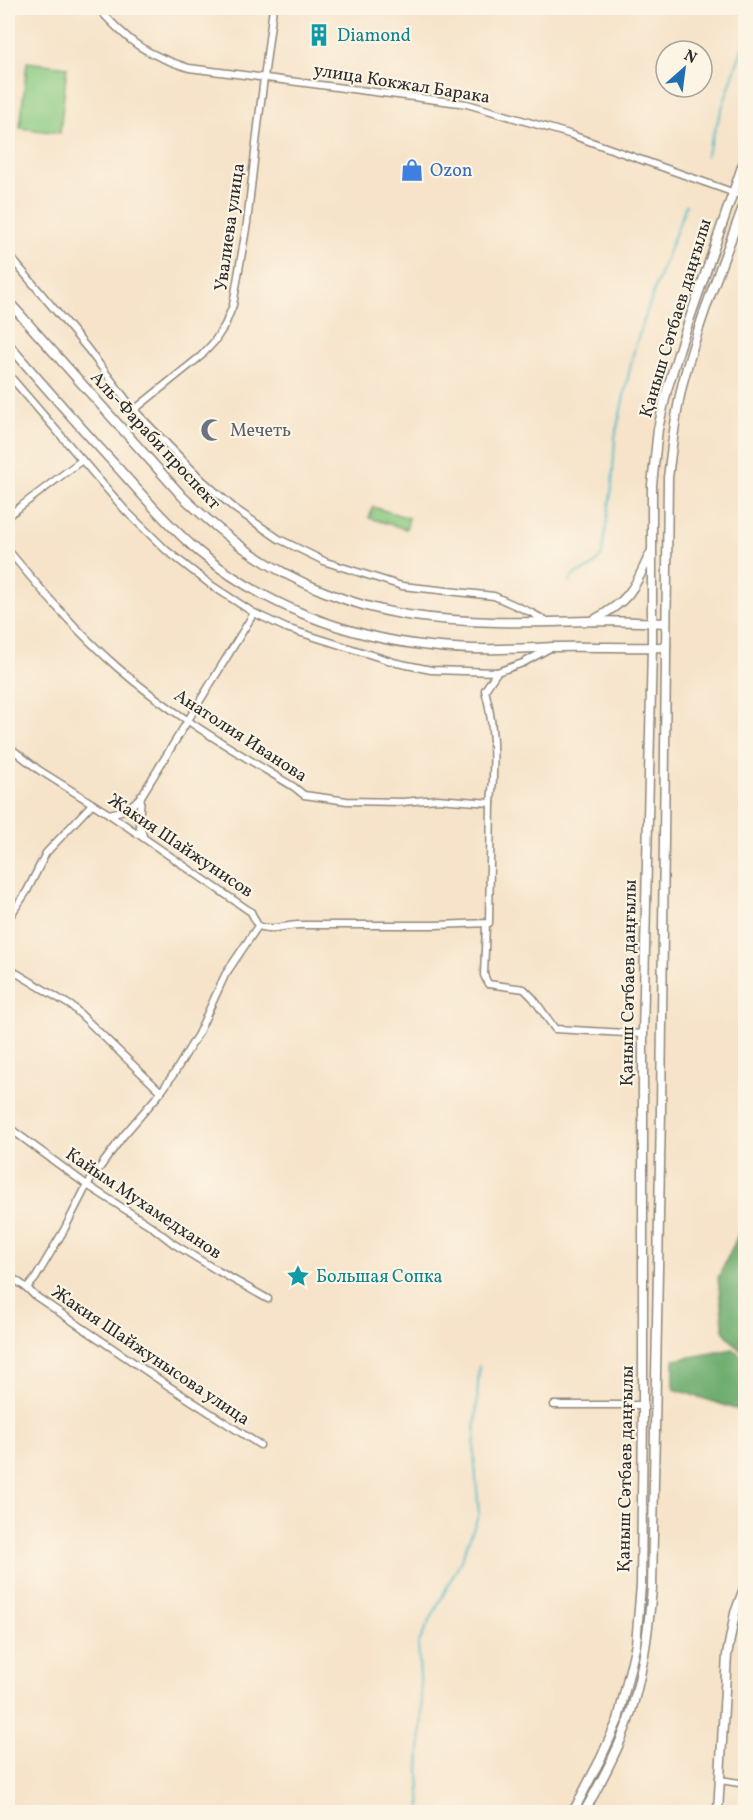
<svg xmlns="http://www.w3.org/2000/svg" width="753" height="1820" font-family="Vollkorn,serif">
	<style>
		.green { fill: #8aca81; stroke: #5a7a56; stroke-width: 1.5 }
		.forest { fill: #6fae6f; stroke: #4d6c4d; stroke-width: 1.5 }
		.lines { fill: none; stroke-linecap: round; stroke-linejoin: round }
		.stream { stroke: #4bb9c5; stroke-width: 2 }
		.street-casing { stroke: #90877a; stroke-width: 9 }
		.secondary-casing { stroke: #90877a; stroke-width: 11 }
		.street { stroke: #fff; stroke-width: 6 }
		.secondary { stroke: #fff; stroke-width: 8 }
		.labels { text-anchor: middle; stroke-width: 4.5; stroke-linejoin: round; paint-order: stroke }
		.culture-label { font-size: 18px; fill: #0d838f; stroke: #fcf5e5; text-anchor: start }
		.street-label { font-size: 18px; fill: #2b2b2b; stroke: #fcf5e5 }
		.shop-label { font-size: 18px; fill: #366cbe; stroke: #fcf5e5; text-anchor: start }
		.worship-label { font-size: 18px; fill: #5b616d; stroke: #fcf5e5; text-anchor: start }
	</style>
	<rect width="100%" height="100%" fill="#fcf5e5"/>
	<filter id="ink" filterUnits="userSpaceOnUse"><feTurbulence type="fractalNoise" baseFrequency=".0167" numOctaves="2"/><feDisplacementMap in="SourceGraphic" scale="12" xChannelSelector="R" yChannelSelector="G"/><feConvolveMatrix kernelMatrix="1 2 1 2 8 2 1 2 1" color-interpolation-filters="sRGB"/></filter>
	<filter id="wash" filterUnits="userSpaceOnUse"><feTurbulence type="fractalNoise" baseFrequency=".008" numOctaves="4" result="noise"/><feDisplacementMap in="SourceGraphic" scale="24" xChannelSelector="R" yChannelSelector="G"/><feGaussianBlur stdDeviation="1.35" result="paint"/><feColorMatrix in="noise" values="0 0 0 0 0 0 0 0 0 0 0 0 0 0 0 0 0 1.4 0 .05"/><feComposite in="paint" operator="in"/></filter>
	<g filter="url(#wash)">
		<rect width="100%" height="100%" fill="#f6e3c9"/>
		<g class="green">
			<path d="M27,62L67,67L60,133L20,128Z"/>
			<path d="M373,507L409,518L406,529L369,518Z"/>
		</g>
		<g class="forest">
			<path d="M741,1229H746L745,1350H740L724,1332L718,1278Z"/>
			<path d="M733,1349L745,1359V1412L674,1389V1360Z"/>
		</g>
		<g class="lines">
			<g class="stream">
				<path d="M706,156L746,37"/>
				<path d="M569,582L575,574L592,567L602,555L612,486L615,437L634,350L655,288L686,205"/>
				<path d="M421,1812L419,1769L422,1710L418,1644L461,1560L479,1514L474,1454L479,1366"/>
			</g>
		</g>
	</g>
	<g filter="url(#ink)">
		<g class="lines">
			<g class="street-casing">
				<g id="street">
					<path d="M98,8C129,42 144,54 189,68L467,104L569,134L746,197"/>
					<path d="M8,254L87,348L134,410L202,480L234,508L279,539L326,562L402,586L494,596L530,612L548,622"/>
					<path d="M8,374L125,510L166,550L211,585L254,613L286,628L397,663L431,670L497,672L523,663L550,648"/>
					<path d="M134,410L201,356L214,342L225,325L233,305L247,223L259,117L273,8"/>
					<path d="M8,516L82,460"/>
					<path d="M8,550C42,591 77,632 117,667C171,714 233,750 294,787L304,795L347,801L403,802L437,799L491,803C495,766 495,726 485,690L497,672"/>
					<path d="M8,746L39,770L109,814L251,912L258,926C273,931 283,926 298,925H436L489,923L491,803"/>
					<path d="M141,795L139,823L143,836"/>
					<path d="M109,814C125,811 132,807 142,795L254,613"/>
					<path d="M8,919L27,891L46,853L92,804"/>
					<path d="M486,924L484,975L488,984L524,989L533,998L555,1029L643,1034"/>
					<path d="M258,926L225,975L198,1034L175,1072L161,1092L123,1136L87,1185L64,1230L35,1279L27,1288L34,1295L170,1387L260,1445"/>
					<path d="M8,968L73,1007L161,1092"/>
					<path d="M8,1127L87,1185L151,1226L174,1244L218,1271L268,1299"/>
					<path d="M8,1275L27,1288"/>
					<path d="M554,1405H643"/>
					<path d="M720,1780L746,1784"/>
				</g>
			</g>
			<g class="secondary-casing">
				<g id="secondary">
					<path d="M8,301L182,496C203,516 224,535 248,551C295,583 351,606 407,615C467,624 528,623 589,621C614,621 640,622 666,623"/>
					<path d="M8,344C44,386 81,428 119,469C144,497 169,526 198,551C263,605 346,637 430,646C472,651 510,649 552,647C590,646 628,648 666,647"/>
					<path d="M592,621C629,601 633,591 650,554"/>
					<path d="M573,1812L601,1758L618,1720L636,1644L641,1585L643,1414V1034L652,647V485L658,429L667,390L680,347L746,155"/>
					<path d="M584,1812C600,1784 616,1755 627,1724C642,1680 648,1634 652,1588L661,1110L668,478C672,446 675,414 683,382C699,320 724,259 746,199"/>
					<path d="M718,1812L727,1655L735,1613L746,1583"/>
				</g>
			</g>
			<use href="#street" class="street"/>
			<use href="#secondary" class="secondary"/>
		</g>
	</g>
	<defs>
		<g id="building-bare" transform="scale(1.8)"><path d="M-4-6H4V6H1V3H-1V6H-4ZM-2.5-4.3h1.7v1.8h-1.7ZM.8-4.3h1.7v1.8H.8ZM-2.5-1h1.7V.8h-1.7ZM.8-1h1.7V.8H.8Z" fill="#0f9aa8" stroke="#fcf5e5" stroke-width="2.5" paint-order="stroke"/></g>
		<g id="shop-bare" transform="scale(1.8)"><path d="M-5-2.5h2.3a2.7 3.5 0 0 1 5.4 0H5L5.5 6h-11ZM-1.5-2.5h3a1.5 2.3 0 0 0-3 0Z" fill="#3f7fe0" stroke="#fcf5e5" stroke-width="2.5" paint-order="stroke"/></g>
		<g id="mosque-bare" transform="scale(1.8)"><path d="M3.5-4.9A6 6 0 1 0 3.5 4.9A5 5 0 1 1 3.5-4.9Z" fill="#6b7280" stroke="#fcf5e5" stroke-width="2.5" paint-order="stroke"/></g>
		<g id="sight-bare" transform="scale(1.8)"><path d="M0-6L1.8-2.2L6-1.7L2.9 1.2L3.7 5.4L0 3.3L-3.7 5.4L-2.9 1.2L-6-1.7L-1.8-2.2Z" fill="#0f9aa8" stroke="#fcf5e5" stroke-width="2.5" paint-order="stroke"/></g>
	</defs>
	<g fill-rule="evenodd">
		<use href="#building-bare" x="319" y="35"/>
		<use href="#shop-bare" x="412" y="170"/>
		<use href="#mosque-bare" x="212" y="430"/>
		<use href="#sight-bare" x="298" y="1276"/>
	</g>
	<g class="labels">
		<g class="culture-label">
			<text x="337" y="41">Diamond</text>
			<text x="316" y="1282">Большая Сопка</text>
		</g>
		<g class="street-label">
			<text transform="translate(402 83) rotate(9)" y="6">улица Кокжал Барака</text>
			<text transform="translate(229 227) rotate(-82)" y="6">Увалиева улица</text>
			<text transform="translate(675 318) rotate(-73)" y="6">Қаныш Сәтбаев даңғылы</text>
			<text transform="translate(156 440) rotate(47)" y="6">Аль-Фараби проспект</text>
			<text transform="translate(241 735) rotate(33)" y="6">Анатолия Иванова</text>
			<text transform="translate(181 845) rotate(34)" y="6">Жакия Шайжунисов</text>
			<text transform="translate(628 983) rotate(-89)" y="6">Қаныш Сәтбаев даңғылы</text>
			<text transform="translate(144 1203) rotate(34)" y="6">Кайым Мухамедханов</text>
			<text transform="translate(151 1355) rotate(34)" y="6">Жакия Шайжунысова улица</text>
			<text transform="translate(625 1469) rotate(-89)" y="6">Қаныш Сәтбаев даңғылы</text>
		</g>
		<g class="shop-label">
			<text x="430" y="176">Ozon</text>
		</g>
		<g class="worship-label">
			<text x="230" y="436">Мечеть</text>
		</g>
	</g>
	<rect width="753" height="1820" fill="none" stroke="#fcf5e5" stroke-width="30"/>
	<g transform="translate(684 69) rotate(28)"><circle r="28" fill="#fcf5e5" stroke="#a8a49b" stroke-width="1.5"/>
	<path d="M0-4.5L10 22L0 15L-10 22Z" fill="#1f6fb2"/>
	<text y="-9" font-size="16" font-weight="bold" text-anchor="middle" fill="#2b2b2b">N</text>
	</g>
</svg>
